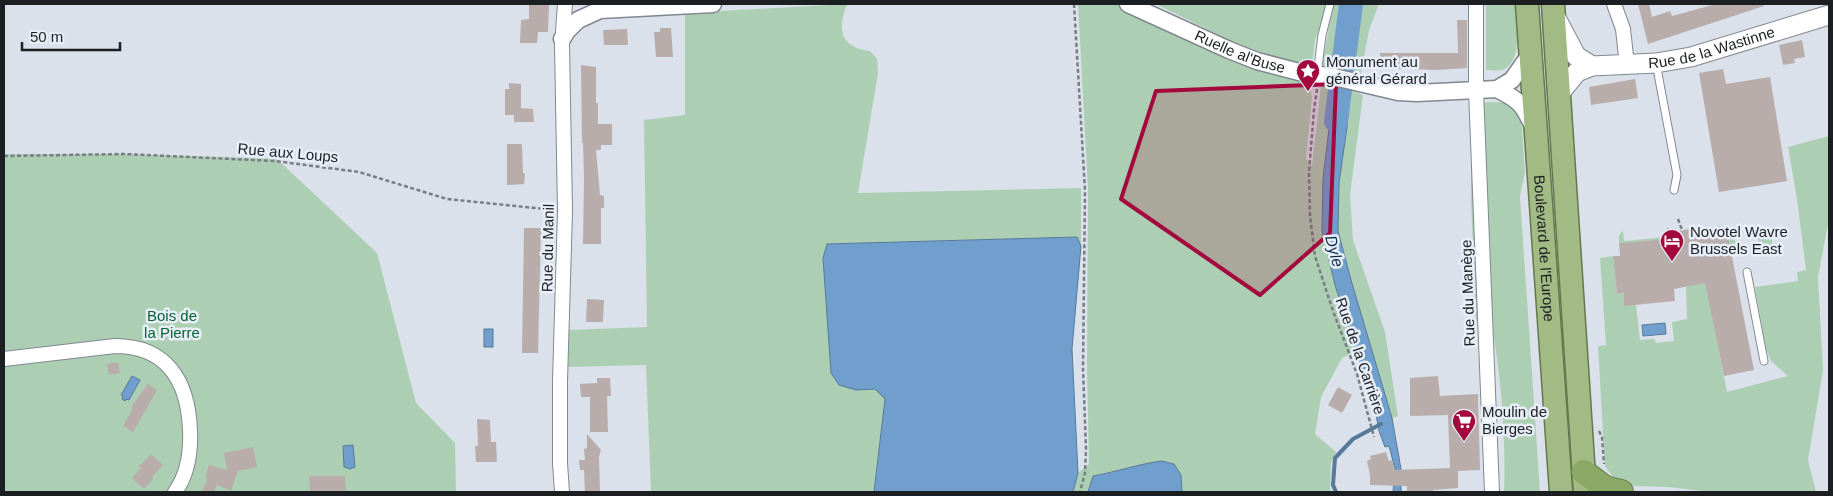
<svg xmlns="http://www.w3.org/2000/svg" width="1833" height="496" font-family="Helvetica,sans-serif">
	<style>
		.green { fill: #accfb3 }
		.water { fill: #709fcd; stroke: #57799a }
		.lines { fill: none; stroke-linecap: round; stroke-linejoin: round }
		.stream { stroke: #57799a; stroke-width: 4 }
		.river { stroke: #709fcd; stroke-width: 24 }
		.building { fill: #b9adab }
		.service-casing { stroke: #818890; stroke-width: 9 }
		.minor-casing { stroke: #818890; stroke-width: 16 }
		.tertiary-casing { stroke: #818890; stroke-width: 19 }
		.secondary-casing { stroke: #818890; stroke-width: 21 }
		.trunk-casing { stroke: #64784e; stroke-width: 25 }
		.motorway-casing { stroke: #64784e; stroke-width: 26 }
		.path { stroke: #787d83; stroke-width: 2.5; stroke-dasharray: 4 2.5; stroke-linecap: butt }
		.service { stroke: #fff; stroke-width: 7 }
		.minor { stroke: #fff; stroke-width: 14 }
		.tertiary { stroke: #fff; stroke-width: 16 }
		.secondary { stroke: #fff; stroke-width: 19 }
		.trunk { stroke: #a2ba84; stroke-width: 22 }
		.motorway { stroke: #8aa866; stroke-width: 24 }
		.marked { fill: #a4093e; fill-opacity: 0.2; stroke: #a4093e; stroke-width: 4; stroke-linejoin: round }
		.labels { text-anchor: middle; stroke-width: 5; stroke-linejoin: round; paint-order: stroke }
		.street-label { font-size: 15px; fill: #1c1f22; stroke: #e7eef7 }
		.poi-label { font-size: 15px; fill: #1c1f22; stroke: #e7eef7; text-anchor: start }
		.park-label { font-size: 15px; fill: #076531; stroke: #e7eef7 }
		.water-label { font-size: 16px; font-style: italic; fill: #082c4b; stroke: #e7eef7 }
	</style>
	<rect width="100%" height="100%" fill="#dae1ea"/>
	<g class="green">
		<path d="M847,4C837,30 840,47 870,51L877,59L878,73L858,193L1081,188V246L1077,237L827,244L856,390L875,389L885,399L874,492H651L646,365L568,367V330L647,327L644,120L685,115V13Z"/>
		<path d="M1078,4H1116L1230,56L1260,68L1309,84L1312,97L1306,159L1312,166L1321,85L1334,87L1323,179L1322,230L1335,285L1356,351L1342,358L1321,397L1315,434L1336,452L1331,463L1330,492H1182L1181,475L1114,472L1093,476L1088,492H1073L1078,473L1089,464L1087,367L1088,189Z"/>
		<path d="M1156,4H1327L1324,17L1315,40L1312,65L1272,56L1233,42Z"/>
		<path d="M1333,4H1345L1337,69L1322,67Z"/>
		<path d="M1359,4H1379L1369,30L1361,73L1352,72L1353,47Z"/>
		<path d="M1486,4H1516C1517,20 1522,59 1506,68C1500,72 1493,70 1486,70Z"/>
		<path d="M1350,90L1363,95L1350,195L1353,240L1385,332L1398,416L1392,418L1351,280L1338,231L1339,183L1347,127Z"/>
		<path d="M1499,102L1510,105L1519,112L1522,127L1525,172L1520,196L1540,492H1504C1506,434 1501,377 1491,320L1476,321L1471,201V103Z"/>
		<path d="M1829,136V219L1818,277L1823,370L1808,460L1816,492H1712L1668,487L1633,486L1616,482L1605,466L1598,346L1606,345L1600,258L1613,256L1617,294L1624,293V305H1636L1640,340L1654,339L1656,343L1674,341L1672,322L1687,319L1686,287L1705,280L1727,392L1788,376L1771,361L1766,349L1755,287L1798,281L1797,272L1806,270L1797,199L1788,147Z"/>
		<path d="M4,154H122L277,159L377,253L416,403L455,443L456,492H4Z"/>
		<path d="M1720,226C1734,229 1735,238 1738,251L1731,253L1726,231L1697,237L1692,246L1689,229H1704Z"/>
		<path d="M1667,227L1673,232L1680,242L1669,239L1619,243V235L1623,231L1624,241L1667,237Z"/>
		<path d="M1770,227L1774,254L1761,255L1756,229Z"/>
	</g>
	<g class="water">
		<path d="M1345,4H1359L1353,47L1352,72L1337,69Z"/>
		<path d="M1334,87L1350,90L1347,127L1339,183L1338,231L1351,280L1392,418L1401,469V492H1393L1395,469L1389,446L1385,447L1379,431L1375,409L1335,285L1322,231L1323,179Z"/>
		<path d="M1077,237L1081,246L1072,349L1078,473L1073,492H874L885,399L875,389L856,390L839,385L831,373L823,258L827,244Z"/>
		<path d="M1665,323L1666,334L1643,336L1642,325Z"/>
		<rect x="484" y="329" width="9" height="18"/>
		<path d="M132,376L140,380L129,400L126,399L125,401L122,399L123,397L121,395Z"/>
		<path d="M353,445L355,467L350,469L344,467L343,446Z"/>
		<path d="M1162,461L1174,464L1181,475L1182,492H1088L1093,476C1116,472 1138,464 1162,461Z"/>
	</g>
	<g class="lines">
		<path class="stream" d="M1336,492L1333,485L1335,458L1353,439L1381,424"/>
		<path class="river" d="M1336,121L1351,4"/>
	</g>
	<g class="building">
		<path d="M529,4H549L548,32H538L537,43H520L521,20L529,19Z"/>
		<path d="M1638,4H1649L1652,17L1670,11L1672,16L1716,4H1763L1764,6L1648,44Z"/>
		<path d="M1457,20H1467V68L1437,70L1380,68V53H1458Z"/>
		<path d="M660,28H671L673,57H656L654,32H660Z"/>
		<path d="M627,29L628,45H604L603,30Z"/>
		<path d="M1802,40L1805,57L1794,59L1795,63L1783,65L1779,45Z"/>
		<path d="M581,65L596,67V103H598V124H612V145H601V150H596L600,195L604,196V208H601V244H583L584,178L583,143H582Z"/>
		<path d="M1723,69L1726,84L1770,77L1787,181L1719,192L1699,73Z"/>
		<path d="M1635,79L1638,98L1591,105L1589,87Z"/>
		<path d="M509,83L521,84V108L533,109L534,122H514V115H505V89H509Z"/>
		<path d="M507,144H522L523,173L525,174L524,184L507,185Z"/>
		<path d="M524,228H541L538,353H522Z"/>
		<path d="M1689,229L1691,238L1727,231L1754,370L1724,376L1705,283L1674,289L1675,301L1624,306V293L1617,294L1613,256H1620L1619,243L1679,238L1673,232Z"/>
		<path d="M587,299L604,300L603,322H586Z"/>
		<path d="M118,362L120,373L109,375L107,364Z"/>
		<path d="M1438,376L1440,396L1478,394L1480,470L1458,471V488L1433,490V492H1407V486L1370,485V475L1367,461L1371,459L1370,456L1386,452L1389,461L1392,460L1394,470L1450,468L1448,415L1410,416V378Z"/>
		<path d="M597,378H610L611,396H607L608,432H590V397H581L580,384L597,383Z"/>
		<path d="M148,384L157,390L133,432L123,426L133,408L131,407Z"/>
		<path d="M1338,387L1352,395L1342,413L1328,405Z"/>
		<path d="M477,419L490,420L491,442H496L497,462H476L475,446H478Z"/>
		<path d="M587,434L601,450L599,457L600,492H585L584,470H580L579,460H585L584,449L587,448Z"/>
		<path d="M253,447L257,467L238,471L231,491L217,485L214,492H202L207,479L205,478L209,465L227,470L224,453Z"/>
		<path d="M151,454L163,465L152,477L153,479L144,489L132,478L141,468L139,466Z"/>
		<path d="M309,476H345L346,492H310Z"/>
	</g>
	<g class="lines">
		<g class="service-casing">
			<g id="service">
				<path d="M1656,63L1677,175L1674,190"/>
				<path d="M1317,75L1322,35L1330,4"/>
				<path d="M1747,272L1764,361"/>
			</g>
		</g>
		<g class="minor-casing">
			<g id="minor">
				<path d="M1476,4V91L1492,492"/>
				<path d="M1614,4L1623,29L1627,65"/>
				<path d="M4,359L115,346C167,346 188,381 190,430C191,451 188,474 175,492"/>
				<path d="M562,492L560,463V381L565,211L562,45L565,4"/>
			</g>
		</g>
		<g class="tertiary-casing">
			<g id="tertiary">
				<path id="s1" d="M1128,4L1229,50L1257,61L1299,72L1334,77L1398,92L1417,93L1497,89L1512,80L1531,53"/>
				<path d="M562,39L567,31L578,20L600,10L713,4"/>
				<path d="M1497,89C1521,101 1523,105 1534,128"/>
			</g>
		</g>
		<g class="secondary-casing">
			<g id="secondary">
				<path d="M1556,18L1576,56L1592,66"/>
				<path id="s2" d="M1559,94L1577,72L1592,66L1656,63L1691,57L1829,15"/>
			</g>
		</g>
		<g class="trunk-casing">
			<g id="trunk">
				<path id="s3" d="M1527,4L1561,492"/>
				<path d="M1553,4L1585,492"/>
			</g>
		</g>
		<g class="motorway-casing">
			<path id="motorway" d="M1584,472L1605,488L1621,492"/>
		</g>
		<g class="path">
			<path d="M1074,4L1085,191L1083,368L1086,449L1085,473L1080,492"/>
			<path d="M1317,89L1314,110L1309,172L1310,216L1315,256L1333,311L1357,374L1374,437"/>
			<path d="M4,156L124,154L275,161L359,172L447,199L554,210"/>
			<path d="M1678,219L1682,230"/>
			<path d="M1599,431L1602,437L1604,464"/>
		</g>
		<use href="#service" class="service"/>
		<use href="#minor" class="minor"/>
		<use href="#tertiary" class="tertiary"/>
		<use href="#secondary" class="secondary"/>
		<use href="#trunk" class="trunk"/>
		<use href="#motorway" class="motorway"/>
	</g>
	<path class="marked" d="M1336,84L1330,233L1260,295L1121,199L1156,91Z"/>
	<defs>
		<g id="sight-pin" transform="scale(1.25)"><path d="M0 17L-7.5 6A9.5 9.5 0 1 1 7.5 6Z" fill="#a4093e" stroke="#e7eef7"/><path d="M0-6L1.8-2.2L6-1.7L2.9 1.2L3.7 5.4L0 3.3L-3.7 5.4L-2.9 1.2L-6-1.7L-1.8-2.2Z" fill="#fff"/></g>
		<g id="hotel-pin" transform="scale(1.25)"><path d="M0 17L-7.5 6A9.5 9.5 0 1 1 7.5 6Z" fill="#a4093e" stroke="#e7eef7"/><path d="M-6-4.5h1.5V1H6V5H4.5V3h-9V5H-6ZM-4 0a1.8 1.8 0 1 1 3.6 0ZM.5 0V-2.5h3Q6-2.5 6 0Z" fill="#fff"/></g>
		<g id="supermarket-pin" transform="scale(1.25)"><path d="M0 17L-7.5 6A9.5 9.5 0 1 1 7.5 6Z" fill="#a4093e" stroke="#e7eef7"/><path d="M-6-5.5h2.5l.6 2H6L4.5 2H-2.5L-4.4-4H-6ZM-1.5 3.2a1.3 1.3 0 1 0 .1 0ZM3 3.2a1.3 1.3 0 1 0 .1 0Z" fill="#fff"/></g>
	</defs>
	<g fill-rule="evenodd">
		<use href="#sight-pin" x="1308" y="71"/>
		<use href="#hotel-pin" x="1672" y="241"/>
		<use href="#supermarket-pin" x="1464" y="421"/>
	</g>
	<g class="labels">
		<g class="street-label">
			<text dy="5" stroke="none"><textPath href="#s2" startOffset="166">Rue de la Wastinne</textPath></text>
			<text dy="5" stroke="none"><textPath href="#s1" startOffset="122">Ruelle al'Buse</textPath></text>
			<text transform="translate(288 153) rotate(5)" y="5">Rue aux Loups</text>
			<text transform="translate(548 248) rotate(-89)" y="5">Rue du Manil</text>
			<text dy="5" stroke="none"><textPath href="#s3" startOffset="245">Boulevard de l'Europe</textPath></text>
			<text transform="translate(1468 293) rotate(-92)" y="5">Rue du Manège</text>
			<text transform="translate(1360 356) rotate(71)" y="5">Rue de la Carrière</text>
		</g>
		<g class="poi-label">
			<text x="1326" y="67">Monument au<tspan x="1326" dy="17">général Gérard</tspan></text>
			<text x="1690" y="237">Novotel Wavre<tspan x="1690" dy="17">Brussels East</tspan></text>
			<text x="1482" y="417">Moulin de<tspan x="1482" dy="17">Bierges</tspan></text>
		</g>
		<g class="park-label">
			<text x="172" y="321">Bois de<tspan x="172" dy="17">la Pierre</tspan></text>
		</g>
		<g class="water-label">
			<text transform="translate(1335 251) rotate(75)" y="6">Dyle</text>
		</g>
	</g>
	<rect width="1833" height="496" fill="none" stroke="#1c1f22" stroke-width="10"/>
	<path d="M22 42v8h98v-8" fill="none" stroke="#1c1f22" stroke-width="2.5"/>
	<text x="30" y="42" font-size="15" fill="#1c1f22" stroke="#e7eef7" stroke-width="4" paint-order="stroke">50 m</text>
</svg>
